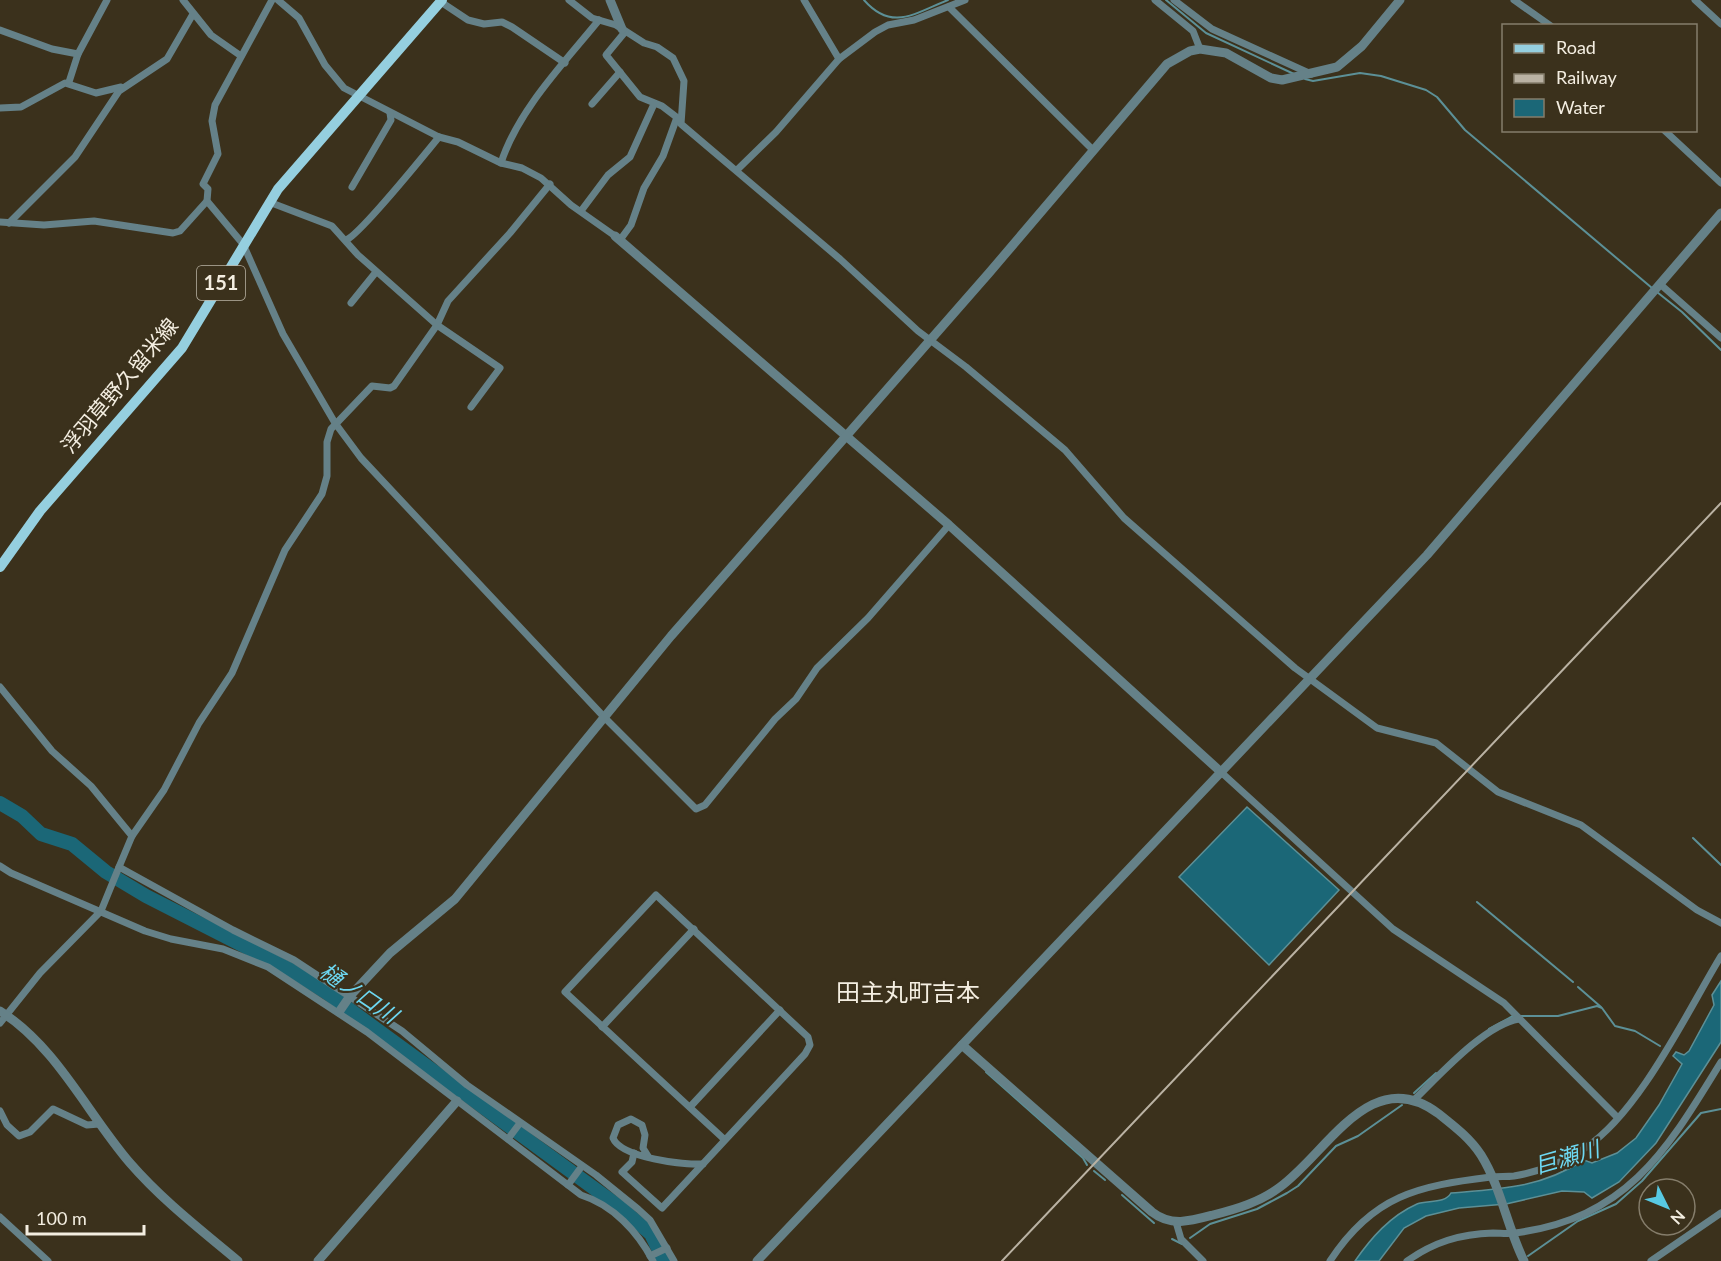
<svg xmlns="http://www.w3.org/2000/svg" width="1721" height="1261" font-family="Lato,'Noto Sans JP',sans-serif">
	<style>
		.water { fill: #1b6777; stroke: #5c9097; stroke-width: 1.5 }
		.lines { fill: none; stroke-linecap: round; stroke-linejoin: round }
		.stream { stroke: #5c9097; stroke-width: 2 }
		.river { stroke: #1b6777; stroke-width: 14 }
		.minor { stroke: #658188; stroke-width: 7 }
		.tertiary { stroke: #658188; stroke-width: 9 }
		.primary { stroke: #95cfdf; stroke-width: 10 }
		.rail { stroke: #bab2a3; stroke-width: 2 }
		.labels { text-anchor: middle; stroke-width: 4.5; stroke-linejoin: round; paint-order: stroke }
		.shield { fill: #3b311c; stroke: #bcb5a6; stroke-width: 1.5 }
		.shield-label { font-size: 20px; font-weight: bold; fill: #f4eee1 }
		.street-label { font-size: 21px; fill: #f4eee1; stroke: #3b311c }
		.water-label { font-size: 22px; font-style: italic; fill: #6dd8f2; stroke: #3b311c }
		.quarter-label { font-size: 24px; fill: #f4eee1; stroke: #3b311c }
	</style>
	<rect width="100%" height="100%" fill="#3b311c"/>
	<g class="water">
		<path d="M1247,807L1339,890L1269,965L1179,877Z"/>
		<path d="M1721,981V1042L1656,1143L1619,1182L1592,1198L1584,1192L1562,1191L1506,1204L1459,1208L1426,1216L1404,1228L1379,1261H1355C1371,1238 1390,1216 1417,1204C1427,1200 1445,1204 1451,1193C1502,1189 1540,1188 1584,1160L1592,1163L1617,1153L1636,1138L1659,1105L1682,1064L1673,1056L1676,1052L1684,1055L1689,1051L1714,1005L1712,995Z"/>
	</g>
	<g class="lines">
		<g class="stream">
			<path d="M864,0C892,32 915,13 948,0"/>
			<path d="M1166,0L1206,33L1294,74"/>
			<path d="M1305,79L1313,81L1360,73L1381,76L1426,90L1437,97L1465,130L1652,288"/>
			<path d="M1657,292L1682,312L1721,350"/>
			<path d="M1693,838L1721,865"/>
			<path d="M1477,902L1573,982"/>
			<path d="M1578,987L1601,1007"/>
			<path d="M1518,1016H1558L1597,1006L1602,1008L1615,1026L1635,1031L1660,1046"/>
			<path d="M1489,1029L1513,1016"/>
			<path d="M986,1072L1083,1158L1087,1165"/>
			<path d="M1414,1093L1436,1073"/>
			<path d="M1094,1171L1105,1180"/>
			<path d="M1122,1195L1154,1223"/>
			<path d="M1190,1238L1210,1224L1257,1209L1287,1193L1298,1186L1336,1146L1358,1136L1402,1105"/>
			<path d="M1172,1239L1182,1244"/>
			<path d="M1528,1256L1578,1221L1616,1204L1642,1181L1701,1113L1721,1109"/>
		</g>
		<path class="river" d="M0,803L22,816L41,834L72,844L106,872L146,896L289,969L327,993L621,1208L651,1234L664,1261"/>
		<g class="minor">
			<path d="M183,0L211,35L241,56"/>
			<path d="M272,0L215,105L212,121L218,154L203,184L208,189L207,201L243,244L283,334L335,423L361,458L604,717L696,809L705,805L775,719L796,699L817,668L868,618L949,525"/>
			<path d="M278,0L299,18L325,65L344,88L439,137L458,142L501,163L522,168L541,178L571,205L615,236"/>
			<path d="M569,0L592,18L616,25L644,43L657,47L673,58L684,81L681,124L840,259L918,331L966,367L1065,450L1124,518L1295,668L1377,728L1436,743L1498,792L1581,825L1697,910L1721,923"/>
			<path d="M804,0L839,59"/>
			<path d="M1155,0L1193,31L1200,49"/>
			<path d="M1174,0L1212,29L1311,74"/>
			<path d="M1514,0L1551,26"/>
			<path d="M1695,0L1721,24"/>
			<path d="M441,2L468,20L484,24L502,22L512,27L565,63"/>
			<path d="M949,7L1093,150"/>
			<path d="M0,30L52,49L78,54"/>
			<path d="M69,82L78,54L107,0"/>
			<path d="M592,104L620,72"/>
			<path d="M0,108L21,107L65,83L96,93L121,87"/>
			<path d="M1664,130L1721,183"/>
			<path d="M501,163C518,110 564,63 599,20"/>
			<path d="M737,170L776,132L839,59L875,32L888,25L914,20L965,0"/>
			<path d="M550,184L510,233L448,301L437,325L394,386L390,388L372,386L331,429L327,442V476L322,494L285,550L232,673L199,723L164,790L132,836L119,867L233,930L294,960L402,1031L467,1085L596,1175L638,1209L650,1220L674,1261"/>
			<path d="M352,187L391,120L390,113"/>
			<path d="M269,202L332,226L358,255L437,325L500,368L471,407"/>
			<path d="M581,211L608,175L630,157L654,104"/>
			<path d="M0,222L44,225L94,221L173,233L180,231L207,201"/>
			<path d="M9,223L75,157L119,91L167,59L193,14"/>
			<path d="M346,240C360,235 424,155 439,137"/>
			<path d="M620,240L631,225L644,188L663,156L676,120L679,119L662,106L640,97L606,55L625,32"/>
			<path d="M1660,284L1721,338"/>
			<path d="M351,303L376,272"/>
			<path d="M0,687L52,751L91,786L132,836"/>
			<path d="M1222,773L1393,929L1504,1003L1617,1117"/>
			<path d="M0,866L11,873L145,931L171,939L223,949L268,967L367,1032L581,1195C613,1205 638,1232 653,1261"/>
			<path d="M0,1023L40,973L101,911L119,867"/>
			<path d="M602,1027L694,929"/>
			<path d="M1414,1100C1439,1076 1484,1025 1519,1019"/>
			<path d="M690,1107L780,1010"/>
			<path d="M0,1111L7,1125L19,1136L30,1132L53,1109L87,1125L99,1124"/>
			<path d="M508,1139L520,1123"/>
			<path d="M634,1153L632,1162L622,1172L662,1208L805,1054L810,1045L808,1037L656,895L565,992L725,1140"/>
			<path d="M648,1156L643,1148L645,1135L642,1125L631,1119L618,1125L613,1138C621,1158 684,1165 703,1164"/>
			<path d="M568,1185L582,1166"/>
			<path d="M0,1217L48,1261"/>
			<path d="M1176,1222L1181,1239L1203,1261"/>
			<path d="M650,1256L667,1248"/>
			<path d="M1330,1261C1373,1195 1418,1186 1491,1177C1499,1176 1506,1177 1514,1176C1539,1172 1564,1162 1585,1148C1640,1112 1687,1012 1721,956"/>
			<path d="M1407,1261C1434,1242 1460,1234 1493,1233C1500,1233 1508,1234 1515,1233C1628,1218 1667,1150 1721,1062"/>
			<path d="M1651,1261L1721,1213"/>
		</g>
		<g class="tertiary">
			<path d="M610,0L622,29"/>
			<path d="M615,236L949,525L1222,773"/>
			<path d="M0,1011C57,1047 87,1113 130,1163C162,1200 201,1230 238,1261"/>
			<path d="M339,1012L350,996L390,953L455,899L671,636L989,273L1167,64L1190,51L1200,49L1226,53L1271,78L1282,80L1337,67L1362,46L1400,0"/>
			<path d="M962,1045L1152,1212C1171,1227 1191,1221 1213,1215C1237,1209 1260,1202 1280,1187C1328,1152 1371,1062 1439,1114C1454,1126 1470,1138 1481,1155C1501,1187 1507,1227 1524,1261"/>
			<path d="M318,1261L457,1101"/>
			<path d="M757,1261L1427,555L1721,213"/>
		</g>
		<path class="primary" d="M0,567L40,511L182,348L278,189L442,0"/>
		<path class="rail" d="M1002,1261L1721,503"/>
	</g>
	<g class="labels">
		<rect class="shield" x="197" y="266" width="48" height="34" rx="4.5"/>
		<g class="shield-label">
			<text x="221" y="290">151</text>
		</g>
		<g class="street-label">
			<text transform="translate(120 386) rotate(-50)" y="7">浮羽草野久留米線</text>
		</g>
		<g class="water-label">
			<text transform="translate(359 993) rotate(34)" y="8">樋ノ口川</text>
			<text transform="translate(1567 1157) rotate(-16)" y="8">巨瀬川</text>
		</g>
		<g class="quarter-label">
			<text x="908" y="1001">田主丸町吉本</text>
		</g>
	</g>
	<rect x="1502" y="24" width="195" height="108" fill="#3b311c" stroke="#857d6b" stroke-width="1.5"/>
	<rect x="1514" y="44" width="30" height="9" fill="#95cfdf" stroke="#857d6b" stroke-width="1.5"/>
	<text x="1556" y="54" font-size="18" fill="#f4eee1">Road</text>
	<rect x="1514" y="74" width="30" height="9" fill="#bab2a3" stroke="#857d6b" stroke-width="1.5"/>
	<text x="1556" y="84" font-size="18" fill="#f4eee1">Railway</text>
	<rect x="1514" y="99" width="30" height="18" fill="#1b6777" stroke="#857d6b" stroke-width="1.5"/>
	<text x="1556" y="114" font-size="18" fill="#f4eee1">Water</text>
	<g transform="translate(1667 1207) rotate(133)"><circle r="28" fill="#3b311c" stroke="#857d6b" stroke-width="1.5"/>
	<path d="M0-4.5L10 22L0 15L-10 22Z" fill="#58c9e3"/>
	<text y="-9" font-size="16" font-weight="bold" text-anchor="middle" fill="#f4eee1">N</text>
	</g>
	<path d="M27 1225v9h117v-9" fill="none" stroke="#f4eee1" stroke-width="3"/>
	<text x="36" y="1225" font-size="18" fill="#f4eee1" stroke="#3b311c" stroke-width="4.5" paint-order="stroke">100 m</text>
</svg>
